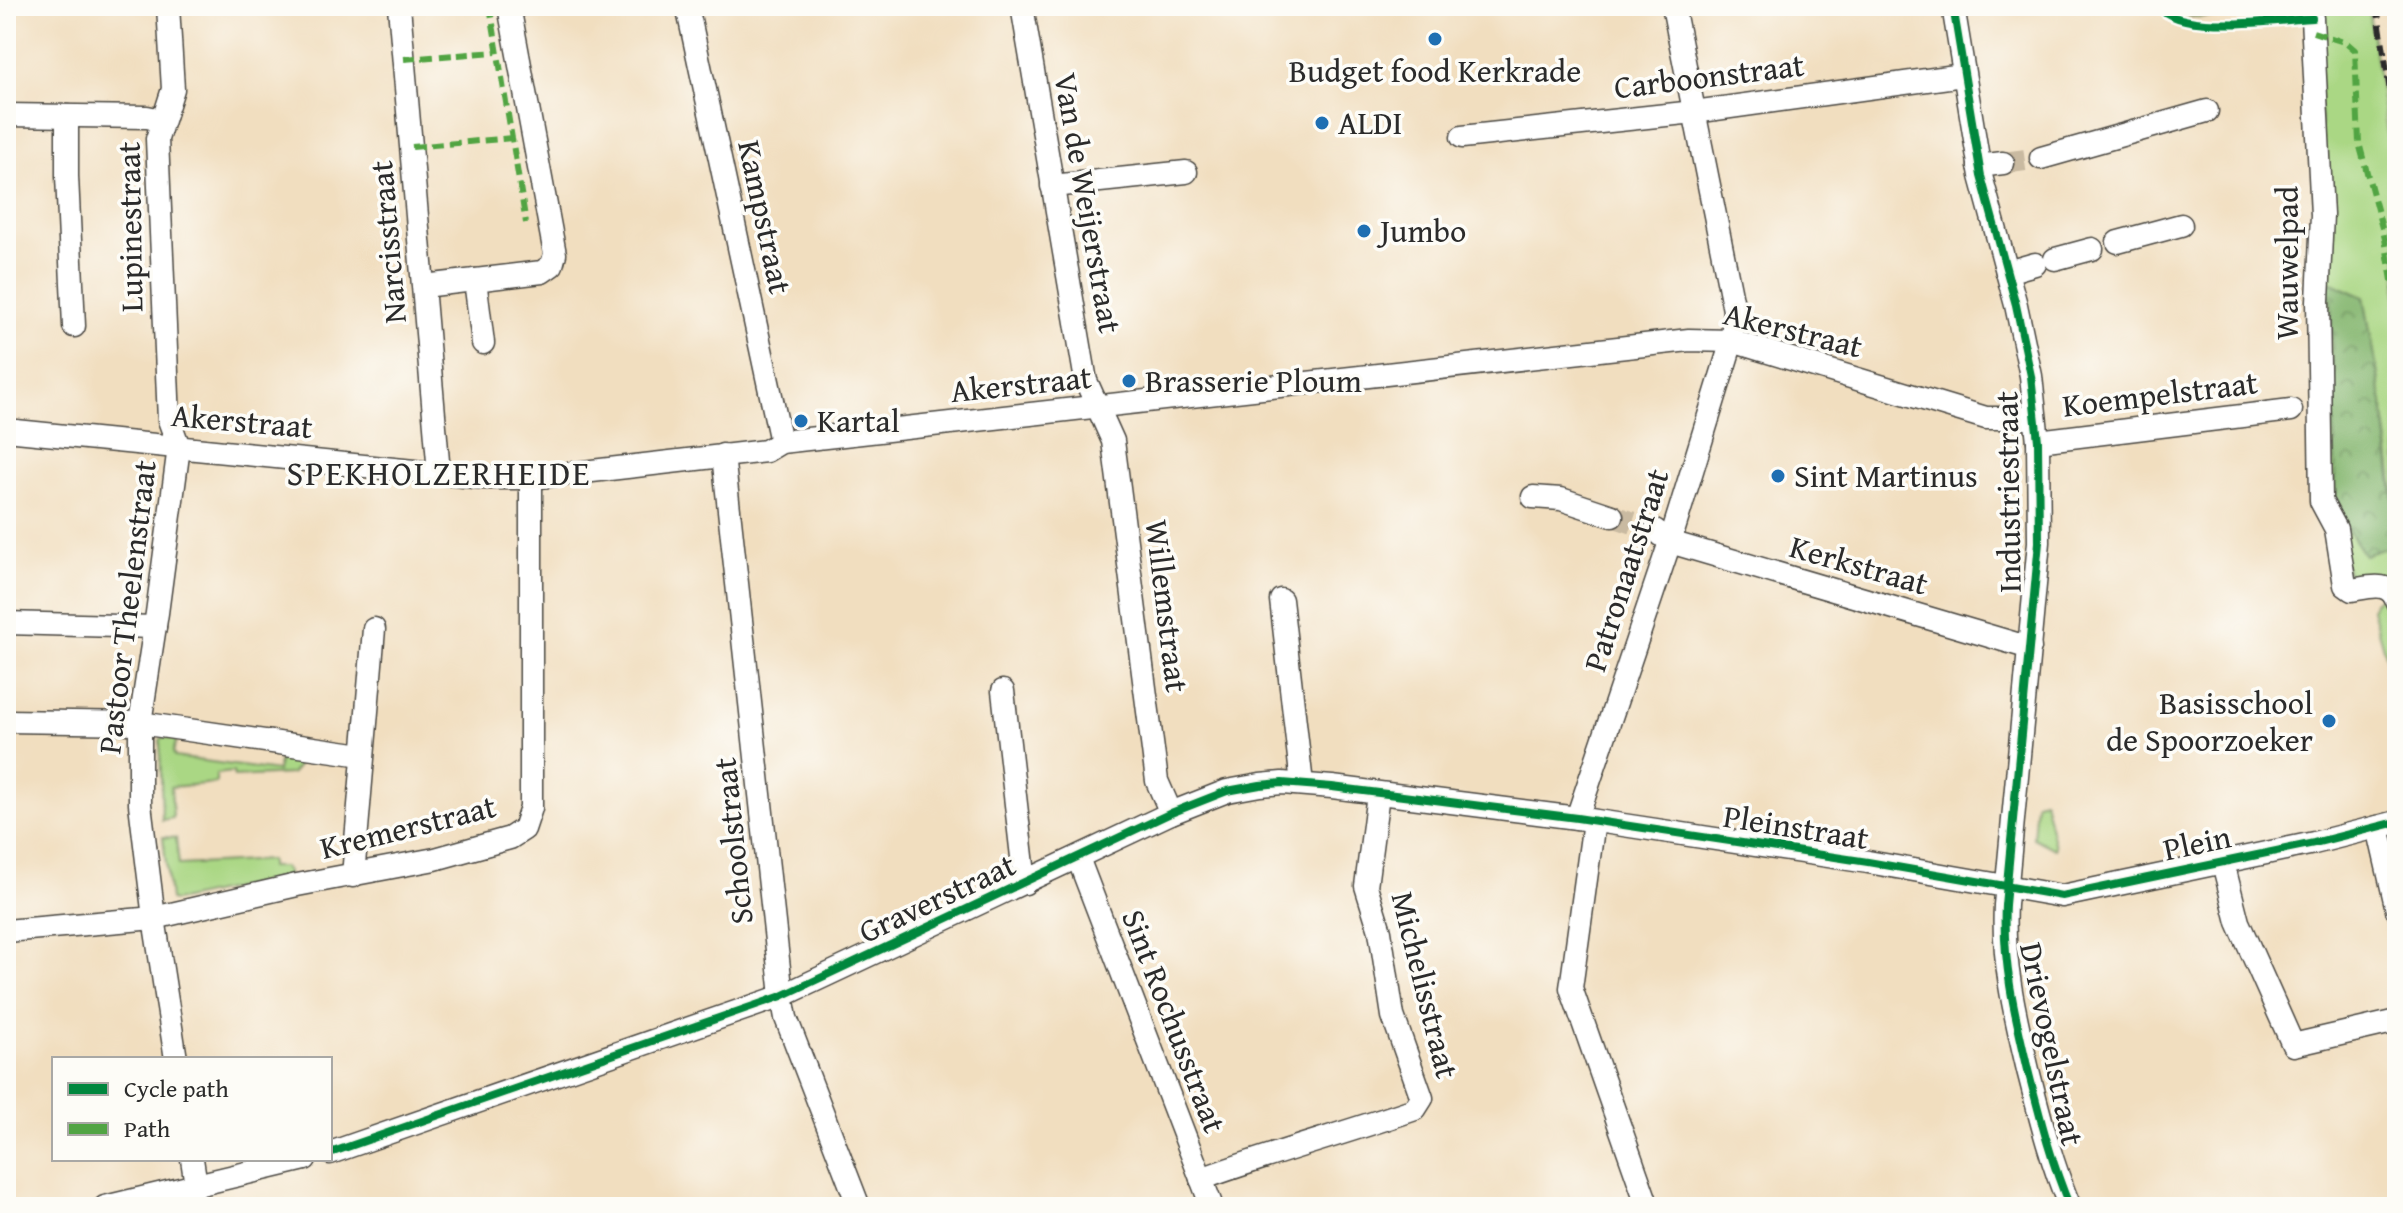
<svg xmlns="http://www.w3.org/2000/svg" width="2403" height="1213" font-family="'Gentium Book Plus',serif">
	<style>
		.grass { fill: #aad784; stroke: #6a8158; stroke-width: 2 }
		.forest { fill: url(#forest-crowns); stroke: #59724e; stroke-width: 2 }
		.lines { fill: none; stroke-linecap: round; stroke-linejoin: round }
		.minor-tunnel { stroke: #c9baa1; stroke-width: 22; stroke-dasharray: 22 11; stroke-linecap: butt }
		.minor-casing { stroke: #494641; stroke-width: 25 }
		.minor { stroke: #fff; stroke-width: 22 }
		.rail { stroke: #2b2b2b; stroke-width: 6; stroke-dasharray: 12 6; stroke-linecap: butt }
		.quiet { stroke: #51a443; stroke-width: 6; stroke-dasharray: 12 6; stroke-linecap: butt }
		.cycleway-casing { stroke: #fdfcf7; stroke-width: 13 }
		.cycleway { stroke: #00873e; stroke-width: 8 }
		.poi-dot { fill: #1f6fb2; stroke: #fdfcf7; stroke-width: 3 }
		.labels { text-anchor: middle; stroke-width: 7; stroke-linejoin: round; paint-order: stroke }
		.poi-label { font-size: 32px; fill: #2b2b2b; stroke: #fdfcf7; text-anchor: start }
		.street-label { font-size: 32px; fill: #2b2b2b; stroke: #fdfcf7 }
		.neighbourhood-label { font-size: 34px; letter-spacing: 2px; fill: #2b2b2b; stroke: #fdfcf7 }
	</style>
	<defs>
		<pattern id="forest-crowns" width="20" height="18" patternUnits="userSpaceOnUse" patternTransform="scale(2)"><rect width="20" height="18" fill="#87b872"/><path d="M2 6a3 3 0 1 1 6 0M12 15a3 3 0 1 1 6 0" fill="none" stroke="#6f965e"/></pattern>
	</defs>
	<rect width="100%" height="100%" fill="#fdfcf7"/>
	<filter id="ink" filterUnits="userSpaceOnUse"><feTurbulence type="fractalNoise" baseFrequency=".0125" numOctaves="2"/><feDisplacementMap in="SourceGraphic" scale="16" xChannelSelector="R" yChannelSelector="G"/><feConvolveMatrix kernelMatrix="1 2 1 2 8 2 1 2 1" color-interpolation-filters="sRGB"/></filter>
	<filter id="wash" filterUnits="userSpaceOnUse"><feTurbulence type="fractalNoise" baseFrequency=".006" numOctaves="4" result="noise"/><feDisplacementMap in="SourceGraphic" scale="32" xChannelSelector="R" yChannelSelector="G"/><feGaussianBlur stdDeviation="1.8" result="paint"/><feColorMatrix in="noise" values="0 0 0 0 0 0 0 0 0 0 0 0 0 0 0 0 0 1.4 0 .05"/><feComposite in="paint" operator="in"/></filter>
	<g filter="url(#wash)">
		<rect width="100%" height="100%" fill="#f1debf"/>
		<g class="grass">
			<path d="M2202,6H2240L2243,9L2244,17H2188L2205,10Z"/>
			<path d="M2317,6H2368L2397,198V516L2383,404L2364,298L2325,280Z"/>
			<path d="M2325,293L2331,298L2389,547L2397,530V581L2382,575L2350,584L2329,507Z"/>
			<path d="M2380,597L2392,604L2394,664L2387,662L2372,609L2374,602Z"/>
			<path d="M163,737L174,739L176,742L173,753L175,757L277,771L280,759L286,754L296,760L298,766L291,774L234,777L233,772L216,774V783L171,787L173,818L162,820L160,740Z"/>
			<path d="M2044,800L2055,847L2054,849L2033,838L2036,802Z"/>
			<path d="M163,837L176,838L179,865L270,860V867H284L288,873L286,877L175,901L170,900Z"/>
		</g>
		<path class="forest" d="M2325,280L2364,297L2383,404L2397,530L2389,547L2364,555L2336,513L2331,298L2325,293Z"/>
	</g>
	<g filter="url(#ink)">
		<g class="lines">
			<g class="minor-tunnel">
				<path d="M2003,163L2041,158"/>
				<path d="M1612,516L1655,530"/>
			</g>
			<g class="minor-casing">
				<g id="minor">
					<path d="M168,6L173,89L157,139L169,420L179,447L157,613L140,723V804L154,918L176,1059"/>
					<path d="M399,6L439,473"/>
					<path d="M687,6L781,442"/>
					<path d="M1022,6L1086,381L1113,441L1157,781L1171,813"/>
					<path d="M1953,6L1981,176L2016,305L2031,376L2038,441L2039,542L2005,905C2002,962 2015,1015 2028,1070C2040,1117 2051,1162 2070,1207"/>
					<path d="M2312,18L2322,215L2318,301L2321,501L2336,529L2345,585L2352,590C2370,587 2390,580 2397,602"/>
					<path d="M6,115L147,117L162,120"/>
					<path d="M67,116V176L74,326"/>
					<path d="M1462,137L1694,112L1963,75"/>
					<path d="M2041,158L2207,111"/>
					<path d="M1979,166L2003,163"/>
					<path d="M1052,186L1186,172"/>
					<path d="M2118,242L2181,225"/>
					<path d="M2055,259L2092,249"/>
					<path d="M2007,272L2035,264"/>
					<path d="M475,280L483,343"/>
					<path d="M424,286L542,272L552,265L555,254L509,6"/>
					<path d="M6,430L484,478H531L766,451L781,442L1689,340L1732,341L1986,418H2035"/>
					<path d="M2038,441L2291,410"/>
					<path d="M723,455L782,996L786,1018L859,1207"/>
					<path d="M1533,497L1561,499L1612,516"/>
					<path d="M1655,530L1670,542L2030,648"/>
					<path d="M1281,600L1302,784"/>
					<path d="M6,623L155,627"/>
					<path d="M1003,691L1025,883"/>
					<path d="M6,721L140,723L362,755"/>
					<path d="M1577,818L1670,542L1732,341L1734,310L1673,6"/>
					<path d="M1594,821L1571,988L1648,1207"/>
					<path d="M2378,827L2397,910"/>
					<path d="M1078,858L1212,1207"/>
					<path d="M2223,863L2238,922L2293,1045L2397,1021"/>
					<path d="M353,876L374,629"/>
					<path d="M6,931L154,918L297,885L435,859L510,838L524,829L531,808V478"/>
					<path d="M330,1153L782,996L1171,813L1227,791L1260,785L1282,783L1332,787L1577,818L1868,862L2062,896L2314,843L2397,822"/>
					<path d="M192,1159L196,1185"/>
					<path d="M1201,1179C1272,1153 1343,1134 1415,1109L1422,1098L1393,1016L1380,931L1366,886L1378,794"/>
					<path d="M105,1207L305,1159"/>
				</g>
			</g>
			<use href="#minor" class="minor"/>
			<path class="rail" d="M2377,6L2397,137"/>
			<g class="quiet">
				<path d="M490,6L526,223"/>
				<path d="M2313,32L2347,43L2355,50L2359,143L2385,239L2397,310"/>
				<path d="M404,59L496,52"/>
				<path d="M412,147L512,138"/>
			</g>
			<g class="cycleway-casing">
				<g id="cycleway">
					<path d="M1953,6L1981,176L2016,305L2031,376L2038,441L2039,542L2005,905C2002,962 2015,1015 2028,1070C2040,1117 2051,1162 2070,1207"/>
					<path d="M2159,6C2179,35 2278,20 2312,18"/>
					<path d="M330,1153L782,996L1171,813L1227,791L1260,785L1282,783L1332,787L1577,818L1868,862L2062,896L2314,843L2397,822"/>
				</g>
			</g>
			<use href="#cycleway" class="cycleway"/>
		</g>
	</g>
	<g class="poi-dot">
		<circle cx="1435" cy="39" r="8"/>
		<circle cx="1322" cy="123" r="8"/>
		<circle cx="1364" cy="231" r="8"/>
		<circle cx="1129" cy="381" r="8"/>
		<circle cx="801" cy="421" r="8"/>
		<circle cx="1778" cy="476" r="8"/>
		<circle cx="2329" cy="721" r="8"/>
	</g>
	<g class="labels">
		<g class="poi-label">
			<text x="1435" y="82" text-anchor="middle">Budget food Kerkrade</text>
			<text x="1338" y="134">ALDI</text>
			<text x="1380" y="242">Jumbo</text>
			<text x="1145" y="392">Brasserie Ploum</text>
			<text x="817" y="432">Kartal</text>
			<text x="1794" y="487">Sint Martinus</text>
			<text x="2313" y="714" text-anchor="end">Basisschool<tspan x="2313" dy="37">de Spoorzoeker</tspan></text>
		</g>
		<g class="street-label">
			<text transform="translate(1709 76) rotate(-7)" y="11">Carboonstraat</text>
			<text transform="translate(1088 203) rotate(80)" y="11">Van de Weijerstraat</text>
			<text transform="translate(765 217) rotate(78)" y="11">Kampstraat</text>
			<text transform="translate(130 227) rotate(-91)" y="11">Lupinestraat</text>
			<text transform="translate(388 242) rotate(-95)" y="11">Narcisstraat</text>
			<text transform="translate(2287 263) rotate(-90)" y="11">Wauwelpad</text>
			<text transform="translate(1793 330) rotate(14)" y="11">Akerstraat</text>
			<text transform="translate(1021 384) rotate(-6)" y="11">Akerstraat</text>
			<text transform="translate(2160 394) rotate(-7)" y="11">Koempelstraat</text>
			<text transform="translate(242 421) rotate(5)" y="11">Akerstraat</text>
			<text transform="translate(2008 492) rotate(-91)" y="11">Industriestraat</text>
			<text transform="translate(1859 565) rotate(16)" y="11">Kerkstraat</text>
			<text transform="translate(1626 570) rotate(-72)" y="11">Patronaatstraat</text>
			<text transform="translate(1167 606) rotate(83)" y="11">Willemstraat</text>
			<text transform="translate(127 607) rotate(-83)" y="11">Pastoor Theelenstraat</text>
			<text transform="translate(408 827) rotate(-14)" y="11">Kremerstraat</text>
			<text transform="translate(1796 827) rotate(9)" y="11">Pleinstraat</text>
			<text transform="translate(733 841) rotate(-96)" y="11">Schoolstraat</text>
			<text transform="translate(2197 843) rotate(-12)" y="11">Plein</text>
			<text transform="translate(937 898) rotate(-25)" y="11">Graverstraat</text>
			<text transform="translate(1425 985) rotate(76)" y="11">Michelisstraat</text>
			<text transform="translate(1174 1021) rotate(69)" y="11">Sint Rochusstraat</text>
			<text transform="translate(2052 1044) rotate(78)" y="11">Drievogelstraat</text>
		</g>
		<g class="neighbourhood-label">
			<text x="439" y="485">SPEKHOLZERHEIDE</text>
		</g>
	</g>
	<rect width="2403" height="1213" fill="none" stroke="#fdfcf7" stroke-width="32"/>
	<rect x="52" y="1057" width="280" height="104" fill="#fdfcf7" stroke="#a9a8a5" stroke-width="2"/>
	<rect x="68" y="1083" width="40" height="12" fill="#00873e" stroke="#a9a8a5" stroke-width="2"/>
	<text x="124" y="1097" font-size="24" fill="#2b2b2b">Cycle path</text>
	<rect x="68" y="1123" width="40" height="12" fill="#51a443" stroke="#a9a8a5" stroke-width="2"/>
	<text x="124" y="1137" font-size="24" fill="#2b2b2b">Path</text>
</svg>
